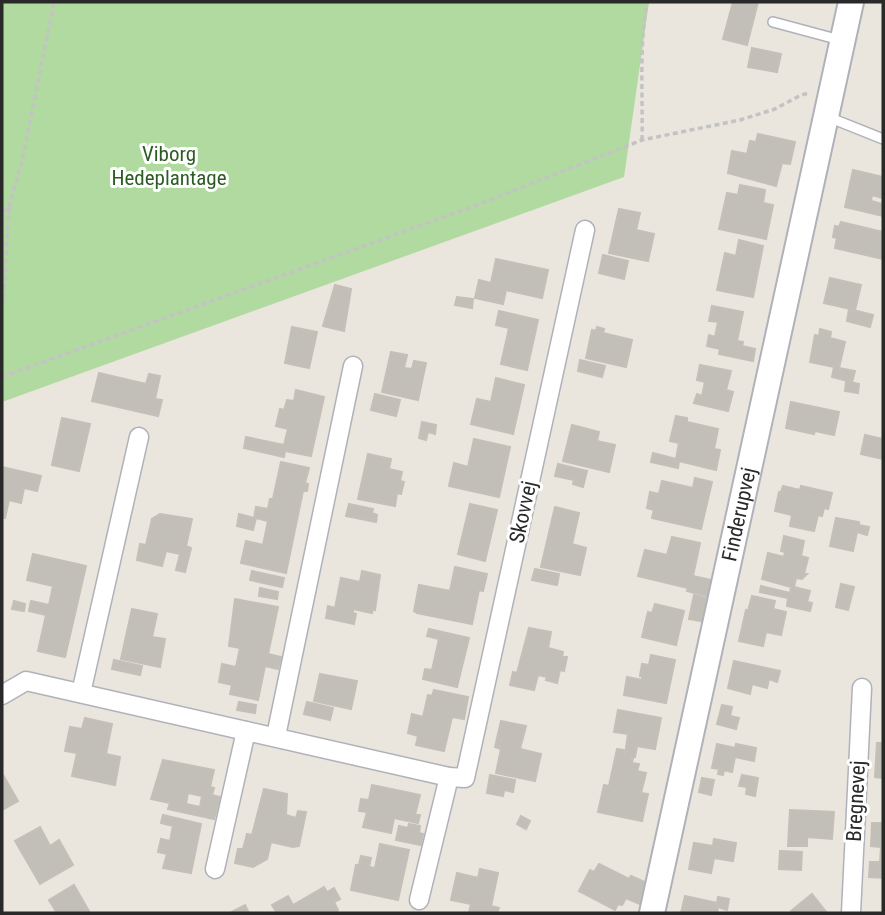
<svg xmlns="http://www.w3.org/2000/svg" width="885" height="915" font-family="'Roboto Condensed',sans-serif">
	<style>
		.green { fill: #b1daa0 }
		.building { fill: #c2bfb9; stroke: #c5c0b7; stroke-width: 2; fill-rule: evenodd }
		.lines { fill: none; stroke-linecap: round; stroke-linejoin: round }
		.lane-casing { stroke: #b0b2bb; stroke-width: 12 }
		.street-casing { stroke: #b0b2bb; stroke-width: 21 }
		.secondary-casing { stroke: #b0b2bb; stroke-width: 28 }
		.path { stroke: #c3c3c3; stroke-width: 3.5; stroke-dasharray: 5 3.5; stroke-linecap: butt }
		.lane { stroke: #fff; stroke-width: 9 }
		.street { stroke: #fff; stroke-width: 18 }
		.secondary { stroke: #fff; stroke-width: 24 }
		.labels { text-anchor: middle; stroke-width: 6; stroke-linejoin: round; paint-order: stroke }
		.park-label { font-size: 21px; fill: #2c5d23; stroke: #fff }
		.street-label { font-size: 21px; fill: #292929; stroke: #fff }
	</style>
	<rect width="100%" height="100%" fill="#eae5dd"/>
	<path class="green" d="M2,2H649L624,177L2,402Z"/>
	<g class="building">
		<path d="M733,2H758L747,45L723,39Z"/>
		<path d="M752,48L781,54L777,72L748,67Z"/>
		<path d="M758,134L795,142L790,164L782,163L776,186L728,173L732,151L747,154L750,141L756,142Z"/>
		<path d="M853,170L883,177L882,198L872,195L871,201L883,204V216L845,207Z"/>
		<path d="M740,185L765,190L763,203L773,205L766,239L719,229L727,193L738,195Z"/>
		<path d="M619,209L640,213L636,230L654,234L648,261L609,253Z"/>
		<path d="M841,222L883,232V259L835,248L837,238L833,237L835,226L839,227Z"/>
		<path d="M739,240L763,246L753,297L717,290L725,253L736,256Z"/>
		<path d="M603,255L628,261L624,279L599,273Z"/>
		<path d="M496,259L548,270L542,298L506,290L503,304L475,298L479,280L491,283Z"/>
		<path d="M830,278L861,285L855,310L824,303Z"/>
		<path d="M335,285L351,289L344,331L323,326Z"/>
		<path d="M457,297L473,299L472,308L455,305Z"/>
		<path d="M712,306L743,312L737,341L743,342L742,346L755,349L753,361L719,354L720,349L707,346L709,335L715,337L718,322L709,321Z"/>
		<path d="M849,309L873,315L870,327L847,321Z"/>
		<path d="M499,311L538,320L527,370L501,364L509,328L496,325Z"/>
		<path d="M292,327L317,332L309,368L285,363Z"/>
		<path d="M597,327L604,329L603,333L632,340L626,367L586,358L592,330L596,331Z"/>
		<path d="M820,329L831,332L830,338L845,342L839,368L855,371L852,382L832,377L834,367L810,362L815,335L819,336Z"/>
		<path d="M391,352L407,355L404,368L412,369L414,361L426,363L418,400L382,392Z"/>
		<path d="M580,360L605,366L602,377L578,371Z"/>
		<path d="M700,365L731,371L726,390L733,392L728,411L694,403L697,394L702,396L705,382L697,380Z"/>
		<path d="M99,373L146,384L149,374L160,376L155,399L162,400L158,416L92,401Z"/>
		<path d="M496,378L524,385L513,434L471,424L477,399L491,402Z"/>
		<path d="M846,381L859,384L858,393L845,391Z"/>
		<path d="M296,390L324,397L311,456L285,451L284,457L244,448L246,437L284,445L288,429L276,426L280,409L284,410L287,400L294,401Z"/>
		<path d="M375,394L400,400L396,416L371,410Z"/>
		<path d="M791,402L839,412L834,435L815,431L814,434L786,428Z"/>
		<path d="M676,416L687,418V422L718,429L714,449L720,450L716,470L679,461L678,468L651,462L653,453L676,459L679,443L670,441Z"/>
		<path d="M62,418L90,424L79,471L52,465Z"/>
		<path d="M422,422L436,425L435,434L428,432L426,440L419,438Z"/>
		<path d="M572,425L599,432L597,441L615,445L609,472L563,461Z"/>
		<path d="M865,435L883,439V459L861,454Z"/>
		<path d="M474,439L510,447L499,497L449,486L454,463L468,467Z"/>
		<path d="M368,454L391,459L389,469L402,472L400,481L404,482L401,494L397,493L395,506L358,499Z"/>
		<path d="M281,462L309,468L305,483L308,484L307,491H303L286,573L241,563L246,541L263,545L268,521L256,518L253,530L237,526L239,514L254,518L256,507L268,509L270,499H273Z"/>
		<path d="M558,464L587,471L583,487L573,484L574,480L555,476Z"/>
		<path d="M2,467L41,476L37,491L24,488L21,503L9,500L5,518L2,517Z"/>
		<path d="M695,478L712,482L701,529L652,518L654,510L647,508L650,492L659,494L662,481L693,488Z"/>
		<path d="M783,486L800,490L801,486L832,493L828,509L824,508L822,516L818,515L814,531L790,526L792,515L775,511L779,492H781Z"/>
		<path d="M349,504L373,509L372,513L377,515L376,522L346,516Z"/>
		<path d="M470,504L497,510L485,561L458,554Z"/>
		<path d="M555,507L579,513L572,544L586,548L580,575L541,567Z"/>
		<path d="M160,514L192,519L186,546L191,548L185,572L176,570L180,554L166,551L162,566L137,560L140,544L146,545L152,519Z"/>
		<path d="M836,518L859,522V525L869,527L867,535L857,532L853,551L830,546Z"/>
		<path d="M784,536L804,541L801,556L808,558L804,574H807L802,579L796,578L794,587L810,591L807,602L812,603L810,611L787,606L788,598L760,592L761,586L790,593L791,587L762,579L768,553L784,557L785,552L781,551Z"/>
		<path d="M672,537L700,543L693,576L711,580L707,596L687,591L688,588L638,576L645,550L667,555Z"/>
		<path d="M33,554L86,566L65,657L38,651L46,615L29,611L31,601L49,605L53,586L27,580Z"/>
		<path d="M455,567L487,574L483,591L479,590L472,624L417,613L414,611L419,585L450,591Z"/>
		<path d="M535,569L559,574L557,585L532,580Z"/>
		<path d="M252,571L284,578L282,587L250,580Z"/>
		<path d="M362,571L380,575L375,610L373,609L372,613L353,609V613L356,614L354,624L326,618L328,606L335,608L341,578L360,582Z"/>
		<path d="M841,584L854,587L848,610L836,607Z"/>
		<path d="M260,588L278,592L277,599L259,596Z"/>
		<path d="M694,595L706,598L701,621L689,619Z"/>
		<path d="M752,596L775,601L773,609L786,612L781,635L766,632L763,646L739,641L746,610L748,611Z"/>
		<path d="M235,599L278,607L268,654L281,657L278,669L265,666L258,700L230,694L232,685L219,682L222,664L236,667L240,648L229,646Z"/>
		<path d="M14,601L25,604L24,611L12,609Z"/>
		<path d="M655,604L684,611L676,645L642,637L648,612L652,613Z"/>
		<path d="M132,609L157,614L152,637L165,639L160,667L121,659Z"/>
		<path d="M529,628L551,632L548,648L563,652L562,657H567L564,671L560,670L557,683L546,680L547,677L538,675L534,690L510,685L513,672L517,673Z"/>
		<path d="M429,629L469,638L457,687L423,679L425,669L432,670L439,639L427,636Z"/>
		<path d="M651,655L675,660L666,703L624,695L627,677L642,680V676H640L642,664L649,665Z"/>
		<path d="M114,660L142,666L140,675L112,669Z"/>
		<path d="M734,661L780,671L777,682L769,679L767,688L752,684L750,694L728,688Z"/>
		<path d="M320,674L357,681L351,709L314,701Z"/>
		<path d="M434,690L468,697L464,719L452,717L444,751L416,745L418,736L408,733L412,714L423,717L428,695L432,696Z"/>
		<path d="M239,702L256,705L255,713L237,710Z"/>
		<path d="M307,702L333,708L330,720L304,714Z"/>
		<path d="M722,705L732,707L730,716L739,718L736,729L717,724Z"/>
		<path d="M618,710L661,718L655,749L637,746L635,757L625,755L628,734L614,732Z"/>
		<path d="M85,718L112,724L106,754L120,757L115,785L72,776L77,753L65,751L70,727L82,729Z"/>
		<path d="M501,721L526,726L520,749L541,754L535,781L496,773L501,749L495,747Z"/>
		<path d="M877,743H883V778L875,777Z"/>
		<path d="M717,744L735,748L736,744L756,748L754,761L735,757L732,772L724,770L723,775L718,774L719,769L712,768Z"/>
		<path d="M617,749L624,750L623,756L633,758L632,763L639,764L637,771L646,773L641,793L648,794L642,821L598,812L604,785L609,786Z"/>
		<path d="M163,760L214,770L210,787L214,788L212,795L220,797L214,819L168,809L170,803L151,799ZM188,793L202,796L200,807L186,804Z"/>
		<path d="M2,773L18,801L2,810Z"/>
		<path d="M490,775L515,780L513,792L504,790L503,796L487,793Z"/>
		<path d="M742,775L758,778L755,796L746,794L747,787L739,786Z"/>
		<path d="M702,778L714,780L711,795L699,792Z"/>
		<path d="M372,785L420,795L415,815H420L418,823L394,818L391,833L363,827L367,812L359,811L361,799L369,800Z"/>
		<path d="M264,789L287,794L286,815L296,818L298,811L306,812L299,846L293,847L271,842L267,859L253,867L235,863L238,849H243L247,834L252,835Z"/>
		<path d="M790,810L834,812L832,839L807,837V846H788Z"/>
		<path d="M163,815L201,824L191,873L163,868L167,854L158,852L161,839L170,841L173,826L161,823Z"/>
		<path d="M521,816L530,821L526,829L517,824Z"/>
		<path d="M872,823H883V878L869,877L870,862H880L881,847L871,846Z"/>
		<path d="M409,824L420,826L419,833L423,834L421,845L396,840L399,826L408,828Z"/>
		<path d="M40,827L50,846L59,840L73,865L40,884L15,841Z"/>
		<path d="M714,839L736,843L733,861L714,858L711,873L689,869L694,843L713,846Z"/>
		<path d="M380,844L409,850L398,900L351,890L356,865H359L361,856L371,858L369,867L375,868Z"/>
		<path d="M780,851L802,852L801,870L779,869Z"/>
		<path d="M599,864L629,879L631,876L645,882L640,904L626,898L622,905L618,904L615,910L579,891L590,870L594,872Z"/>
		<path d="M480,869L498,873L491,906L499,908L497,913H469L471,904L451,900L457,873L478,878Z"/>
		<path d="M74,885L90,913H57L49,900Z"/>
		<path d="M324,887L327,892L334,888L340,899L334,902L338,910L336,913H277L272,905L288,896L293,905Z"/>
		<path d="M812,894L827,913H792L791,911Z"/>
		<path d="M685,896L717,903L718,897L729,899L727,910L718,907L717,913H681Z"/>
		<path d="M245,905L249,913H230Z"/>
	</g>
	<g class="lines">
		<g class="lane-casing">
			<g id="lane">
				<path d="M773,22L840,40"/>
				<path d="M828,117L883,139"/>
			</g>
		</g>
		<g class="street-casing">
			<g id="street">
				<path d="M81,693L139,437"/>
				<path d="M2,695L26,681L449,777L465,778L585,230"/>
				<path d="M276,736L353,366"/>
				<path d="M215,869L246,731"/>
				<path d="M419,900L449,777"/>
				<path d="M851,913L862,688"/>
			</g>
		</g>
		<g class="secondary-casing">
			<g id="secondary">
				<path id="s1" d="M652,913L851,2"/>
			</g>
		</g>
		<g class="path">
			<path d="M642,140C643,94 639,46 647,2"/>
			<path d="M2,212L9,207L22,161L54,2"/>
			<path d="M2,306L4,297L9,207"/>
			<path d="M2,377L477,205L642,140L740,120L775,109L801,95L809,93"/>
		</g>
		<use href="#lane" class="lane"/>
		<use href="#street" class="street"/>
		<use href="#secondary" class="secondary"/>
	</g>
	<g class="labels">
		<g class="park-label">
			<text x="169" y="161">Viborg<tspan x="169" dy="24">Hedeplantage</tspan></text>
		</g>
		<g class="street-label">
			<text transform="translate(523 512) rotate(-78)" y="7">Skovvej</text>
			<text dy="7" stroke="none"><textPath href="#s1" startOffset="408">Finderupvej</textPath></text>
			<text transform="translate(856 801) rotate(-87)" y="7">Bregnevej</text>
		</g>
	</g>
	<rect width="885" height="915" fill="none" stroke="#292929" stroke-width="7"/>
</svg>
